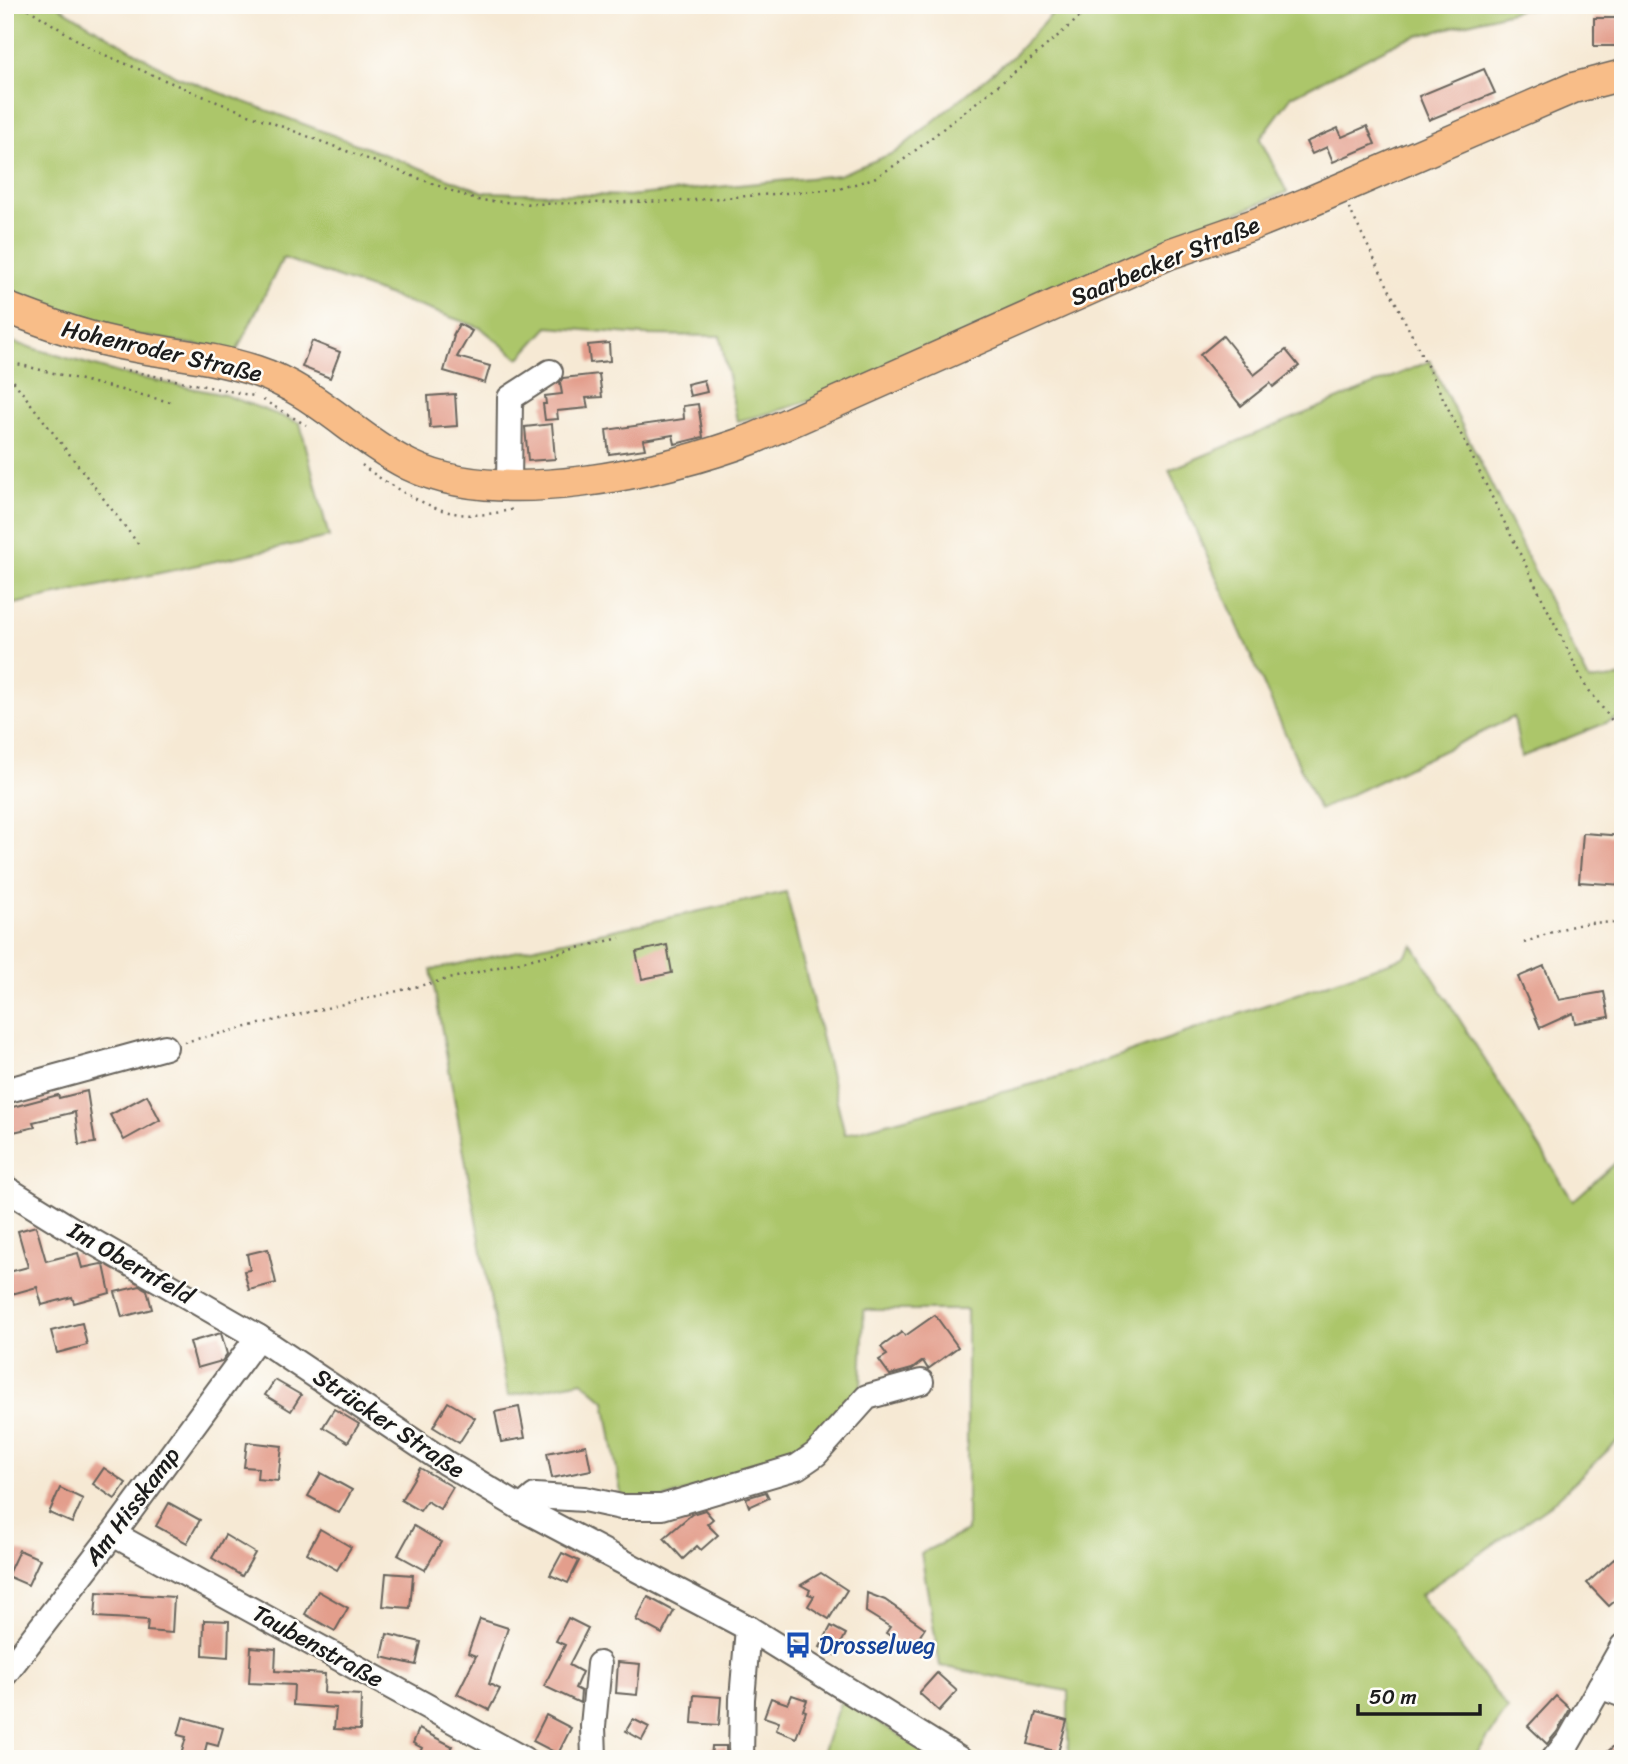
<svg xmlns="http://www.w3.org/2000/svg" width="1628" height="1764" font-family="Sriracha,sans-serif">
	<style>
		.green { fill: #acc66b; stroke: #647144; stroke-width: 2 }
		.building { fill: #e39e8c }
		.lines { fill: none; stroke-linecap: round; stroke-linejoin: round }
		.minor-casing { stroke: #68645c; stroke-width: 28 }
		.major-casing { stroke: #68645c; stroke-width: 33 }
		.path { stroke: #68645c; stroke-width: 2.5; stroke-dasharray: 2 5; stroke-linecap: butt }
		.minor { stroke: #fff; stroke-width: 24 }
		.major { stroke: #f8bd88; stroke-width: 30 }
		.labels { text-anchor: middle; stroke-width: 5; stroke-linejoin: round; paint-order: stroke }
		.street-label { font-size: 24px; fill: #1c1c1c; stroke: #fdfcf7 }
		.transit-label { font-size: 24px; fill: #164399; stroke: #fdfcf7; text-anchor: start }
	</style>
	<rect width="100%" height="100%" fill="#fdfcf7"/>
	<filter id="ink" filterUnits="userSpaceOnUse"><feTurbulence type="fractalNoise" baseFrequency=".0143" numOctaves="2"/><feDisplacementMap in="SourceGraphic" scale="14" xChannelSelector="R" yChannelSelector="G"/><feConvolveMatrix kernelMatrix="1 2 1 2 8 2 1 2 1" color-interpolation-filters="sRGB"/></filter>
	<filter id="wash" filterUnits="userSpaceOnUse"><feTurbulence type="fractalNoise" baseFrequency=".00686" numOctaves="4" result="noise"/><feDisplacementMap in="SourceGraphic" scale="28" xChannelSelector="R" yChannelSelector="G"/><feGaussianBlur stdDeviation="1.57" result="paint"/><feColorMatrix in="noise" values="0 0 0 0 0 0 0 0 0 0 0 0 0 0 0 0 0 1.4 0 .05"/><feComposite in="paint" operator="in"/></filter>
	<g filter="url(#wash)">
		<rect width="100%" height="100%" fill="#f6e9d4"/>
		<g class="green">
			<path d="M5,5H56L176,76L484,192L628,196L839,175L896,152L1013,56L1060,5H1566L1544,9H1523L1402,40L1292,96L1260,139L1287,192C1207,226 1125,257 1047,294C947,341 846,398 737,421L720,336L643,335L548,327L519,359L481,328L283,258L236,352L109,330L5,299Z"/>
			<path d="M5,340L122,374L225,395L300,423L329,537L5,606Z"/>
			<path d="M1430,361L1589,681L1623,677V716L1521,757L1514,717L1319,810L1169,470Z"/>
			<path d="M786,892L845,1134L1052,1079L1404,957L1413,945L1573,1201L1623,1156V1436L1550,1505L1420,1595L1508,1709L1473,1759H1068V1691L940,1666L921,1553L967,1531V1310H864L861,1387L812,1451L660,1500H622L605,1401L582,1381L508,1396L431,970Z"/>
			<path d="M841,1700L940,1759H820Z"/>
		</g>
		<g id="blocks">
			<g class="building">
				<rect x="1594" y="18" width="29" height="28"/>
				<path d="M1484,69L1495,93L1429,120L1419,96Z"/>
				<path d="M1367,126L1375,144L1333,162L1327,147L1312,154L1306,142L1338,128L1342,137Z"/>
				<path d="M459,324L472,331L457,357L490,366L485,383L444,371L454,336L453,335Z"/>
				<path d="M1223,336L1254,375L1286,350L1299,366L1273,387L1270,383L1241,406L1200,355Z"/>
				<path d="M312,341L340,352L330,378L302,367Z"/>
				<path d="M609,343L610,361L590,363L588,345Z"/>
				<path d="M599,374L602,397L586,398L588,408L557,411L558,419L545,420L543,404H546L545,396L562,394L560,382L563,378Z"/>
				<path d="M704,380L707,392L690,396L687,384Z"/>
				<path d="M455,394L457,426L430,428L428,396Z"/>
				<path d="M698,404L703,437L675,444L673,435L643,440L645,449L609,454L606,430L684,419L683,406Z"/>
				<path d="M552,424L555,459L528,461L525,427Z"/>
				<path d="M1583,833L1623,836V885L1579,882Z"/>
				<path d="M667,945L672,973L642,979L636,952Z"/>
				<path d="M1544,966L1559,1000L1604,992L1609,1017L1575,1023L1573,1013L1540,1028L1518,977Z"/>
				<path d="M87,1091L95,1143L79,1145L75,1112L33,1122L35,1127L5,1134V1109L58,1095L59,1098Z"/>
				<path d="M147,1095L160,1120L124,1140L110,1115Z"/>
				<path d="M36,1226L46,1261L78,1253L82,1268L101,1264L104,1265L110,1293L74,1303L72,1297L42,1305L37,1287L5,1296V1273L28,1267L18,1231Z"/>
				<path d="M268,1249L276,1283L249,1290L244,1271L250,1270L247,1254Z"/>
				<path d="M140,1286L147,1290L152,1309L122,1317L115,1292Z"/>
				<path d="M935,1315L958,1347L928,1369L923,1361L912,1369L890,1375L879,1360L887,1355L881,1347L902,1332L905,1336Z"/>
				<path d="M82,1323L87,1345L57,1353L51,1331Z"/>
				<path d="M221,1333L227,1354L222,1361L197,1368L190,1342Z"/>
				<path d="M275,1380L301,1395L291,1411L265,1395Z"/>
				<path d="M448,1402L475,1418L459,1443L433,1427Z"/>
				<path d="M519,1407L525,1438L501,1442L495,1412Z"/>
				<path d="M334,1409L359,1424L348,1442L323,1427Z"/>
				<path d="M247,1442L282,1446L278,1481L257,1479L258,1468L244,1467Z"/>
				<path d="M586,1445L591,1470L552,1478L547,1453Z"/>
				<path d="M104,1468L126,1483L115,1499L93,1484Z"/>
				<path d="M420,1468L453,1487L440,1509L427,1501L420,1511L401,1500Z"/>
				<path d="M321,1473L352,1490L339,1513L308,1496Z"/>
				<path d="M60,1488L83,1499L72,1523L49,1513Z"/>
				<path d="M766,1492L769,1498L749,1507L746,1498Z"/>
				<path d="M169,1503L200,1520L187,1543L156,1526Z"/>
				<path d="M705,1510L713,1519L707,1524L718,1535L701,1550L697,1546L683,1559L664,1538L692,1514Z"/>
				<path d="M414,1526L441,1542L425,1570L398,1555Z"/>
				<path d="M320,1529L351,1547L337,1570L307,1553Z"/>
				<path d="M225,1535L255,1553L242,1576L212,1558Z"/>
				<path d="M19,1550L40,1559L28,1585L7,1576Z"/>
				<path d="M1623,1551V1594L1609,1606L1587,1583Z"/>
				<path d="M562,1553L579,1561L568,1583L550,1575Z"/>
				<path d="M386,1573L413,1575L410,1608L383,1606Z"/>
				<path d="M821,1573L847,1590L829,1619L808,1606L814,1596L808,1594L810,1590L801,1585Z"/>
				<path d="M318,1591L348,1608L335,1631L305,1614Z"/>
				<path d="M97,1592L174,1597L172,1633L147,1631L148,1620L95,1617Z"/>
				<path d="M867,1593L885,1600L925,1628L911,1650L886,1633L890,1627L866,1612Z"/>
				<path d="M648,1597L674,1611L662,1634L636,1620Z"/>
				<path d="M568,1618L588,1628L569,1665L582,1672L575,1688L581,1691L580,1703L544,1686L565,1645L556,1641Z"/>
				<path d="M480,1619L508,1628L489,1684L500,1689L489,1710L457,1694L476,1656L468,1653Z"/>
				<path d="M204,1620L229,1621L228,1657L203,1655Z"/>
				<path d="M831,1626L846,1634L835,1655L820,1647Z"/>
				<path d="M387,1634L421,1642L416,1665L382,1657Z"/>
				<path d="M251,1647L276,1649L275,1671L325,1674L324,1693L361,1695L360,1730L334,1729L336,1708L293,1705L294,1685L249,1683Z"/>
				<path d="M618,1662L640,1664L637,1695L616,1693Z"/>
				<path d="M937,1673L957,1691L939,1711L919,1693Z"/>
				<path d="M694,1695L721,1697L719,1725L692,1723Z"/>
				<path d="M792,1695L807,1700L803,1710L806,1711L796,1738L776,1730L779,1722L764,1717L771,1698L788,1704Z"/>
				<path d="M1556,1696L1570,1709L1557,1732L1547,1744L1528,1726Z"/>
				<path d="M1036,1713L1067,1721L1058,1752L1028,1744Z"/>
				<path d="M546,1715L571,1728L558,1754L533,1741Z"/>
				<path d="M183,1717L223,1728L218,1746L207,1743L203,1759H180L186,1737L178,1735Z"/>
				<path d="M633,1719L649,1727L642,1740L626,1731Z"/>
				<path d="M419,1729L452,1746L445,1759H417L422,1748L413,1743Z"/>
				<path d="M1623,1737V1759H1600Z"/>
				<path d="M712,1746H726V1759H711Z"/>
			</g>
		</g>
	</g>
	<g filter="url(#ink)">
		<use href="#blocks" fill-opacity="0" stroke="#68645c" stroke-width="2"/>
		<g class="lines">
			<g class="minor-casing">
				<g id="minor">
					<path d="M509,486L510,398L550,372"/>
					<path d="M5,1091L165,1047"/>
					<path d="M5,1188L76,1232L258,1337L446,1463L521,1508L748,1628L959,1759"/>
					<path d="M521,1508L535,1496L584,1499L621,1507H662L797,1467L816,1454L867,1397L921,1382"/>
					<path d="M113,1534L523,1759"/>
					<path d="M5,1674L113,1534L258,1337"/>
					<path d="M1600,1686L1623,1695"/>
					<path d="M594,1759L593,1726L599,1664"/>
					<path d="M741,1759L742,1699L748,1628"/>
					<path d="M1554,1759L1569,1741L1623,1646"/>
				</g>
			</g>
			<g class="major-casing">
				<path id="major" d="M5,307C41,321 78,335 116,343C162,353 211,356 256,371C315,390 355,438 409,465C501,510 663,473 755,438L1169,254L1255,224L1307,203L1573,88L1623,75"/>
			</g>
			<g class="path">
				<path d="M22,5L93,50L217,102L476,200L532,204L682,201L839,189L874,178L902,161L1025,64L1094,5"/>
				<path d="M1349,208L1585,685L1623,735"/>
				<path d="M5,361L170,402"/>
				<path d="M120,369L254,396"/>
				<path d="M5,370L139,545"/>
				<path d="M263,400L306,425"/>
				<path d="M362,465C383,482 428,509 454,513C474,517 494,514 514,509"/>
				<path d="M1524,943C1556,930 1588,917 1623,925"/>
				<path d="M184,1042L620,938"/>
			</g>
			<use href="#minor" class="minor"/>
			<use href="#major" class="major"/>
		</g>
	</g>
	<defs>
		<g id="bus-bare" transform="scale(2.1)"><path d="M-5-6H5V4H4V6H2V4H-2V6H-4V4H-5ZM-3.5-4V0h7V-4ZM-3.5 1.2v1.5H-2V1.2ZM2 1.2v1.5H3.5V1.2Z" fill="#1a4fb4" stroke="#fdfcf7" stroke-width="2.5" paint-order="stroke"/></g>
	</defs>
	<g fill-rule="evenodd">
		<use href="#bus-bare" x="798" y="1645"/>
	</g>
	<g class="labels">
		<g class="street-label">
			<text transform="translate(1165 261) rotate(-22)" y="8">Saarbecker Straße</text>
			<text transform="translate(162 351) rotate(13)" y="8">Hohenroder Straße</text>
			<text transform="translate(131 1263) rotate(30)" y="8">Im Obernfeld</text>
			<text transform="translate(389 1423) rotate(34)" y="8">Strücker Straße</text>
			<text transform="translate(132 1506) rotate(-53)" y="8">Am Hisskamp</text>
			<text transform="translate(318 1646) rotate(29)" y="8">Taubenstraße</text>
		</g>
		<g class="transit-label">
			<text x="819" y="1653">Drosselweg</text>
		</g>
	</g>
	<rect width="1628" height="1764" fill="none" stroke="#fdfcf7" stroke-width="28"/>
	<path d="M1358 1704v10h122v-10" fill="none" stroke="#1c1c1c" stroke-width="3.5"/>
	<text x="1369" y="1704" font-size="21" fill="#1c1c1c" stroke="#fdfcf7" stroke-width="5" paint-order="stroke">50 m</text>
</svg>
